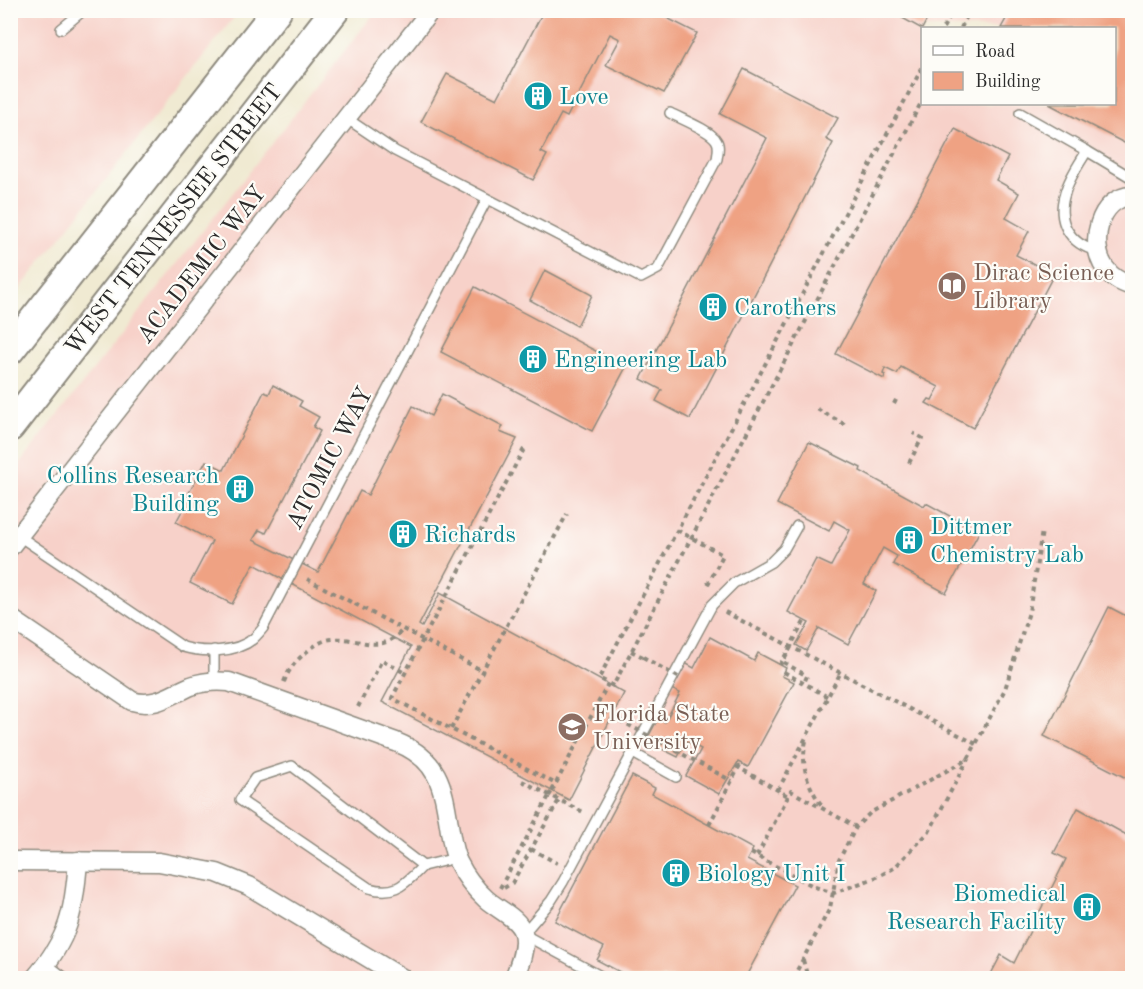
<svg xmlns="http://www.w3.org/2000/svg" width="1143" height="989" font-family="'Old Standard TT',serif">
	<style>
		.built { fill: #f7d1c9; fill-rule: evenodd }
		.building { fill: #efa283 }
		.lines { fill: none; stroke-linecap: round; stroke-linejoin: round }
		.lane-casing { stroke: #8e8a7e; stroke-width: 12 }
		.street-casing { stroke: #8e8a7e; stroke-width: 21 }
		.primary-casing { stroke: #8e8a7e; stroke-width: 32 }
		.path { stroke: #8e8a7e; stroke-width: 4; stroke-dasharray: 4.5 4.5; stroke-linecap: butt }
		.lane { stroke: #fff; stroke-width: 9 }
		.street { stroke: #fff; stroke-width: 18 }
		.primary { stroke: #fff; stroke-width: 28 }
		.path-bridge { stroke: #8e8a7e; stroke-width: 4; stroke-dasharray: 4.5 4.5; stroke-linecap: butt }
		.labels { text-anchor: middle; stroke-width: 4.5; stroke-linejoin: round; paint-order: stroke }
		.culture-label { font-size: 24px; fill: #0d838f; stroke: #fdfcf7; text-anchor: start }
		.street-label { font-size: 24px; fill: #2b2b2b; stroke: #fdfcf7 }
		.education-label { font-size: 24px; fill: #785e54; stroke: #fdfcf7; text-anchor: start }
	</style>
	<rect width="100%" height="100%" fill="#fdfcf7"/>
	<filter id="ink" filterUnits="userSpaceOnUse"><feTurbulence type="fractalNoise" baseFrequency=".0167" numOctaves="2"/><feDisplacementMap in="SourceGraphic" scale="12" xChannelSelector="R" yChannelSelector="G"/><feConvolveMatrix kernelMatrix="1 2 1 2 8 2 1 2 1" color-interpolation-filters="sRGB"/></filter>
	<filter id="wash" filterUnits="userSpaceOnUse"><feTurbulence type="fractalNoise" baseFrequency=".008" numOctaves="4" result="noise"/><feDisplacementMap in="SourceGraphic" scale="24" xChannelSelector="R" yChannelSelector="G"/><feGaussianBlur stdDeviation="1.35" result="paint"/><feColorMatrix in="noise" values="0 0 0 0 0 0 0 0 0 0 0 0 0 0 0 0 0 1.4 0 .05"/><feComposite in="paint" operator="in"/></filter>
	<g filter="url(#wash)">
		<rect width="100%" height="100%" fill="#f0ead2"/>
		<g class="built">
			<path d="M11,11H239L11,300Z"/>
			<path d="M376,11H1132V978H11L10,476ZM922,28H1114V104H922Z"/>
		</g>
		<g id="blocks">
			<g class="building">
				<path d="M544,10H651L697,33L664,93L606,65L620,39L610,34L567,117L561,114L541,152L547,155L533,180L421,122L447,74L497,99Z"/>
				<path d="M888,10H932L922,29Z"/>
				<path d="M1011,10H1132V147L1049,104H1114V28H1001Z"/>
				<path d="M744,69L838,118L826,139L833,143L690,419L656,401L662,390L641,379L767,138L720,114Z"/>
				<path d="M955,129L1008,157L996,180L1019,193L1006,218L1029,231L1016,255L1054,274L973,428L926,403L929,399L932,400L939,387L901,367L897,374L885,368L883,374L885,375L884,379L836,354Z"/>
				<path d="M545,270L592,295L577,326L530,300Z"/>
				<path d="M475,287L626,367L592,431L441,352Z"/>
				<path d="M273,385L302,401L299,406L319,417L313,427L320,431L266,533L259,530L253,540L318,572L360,491L368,495L413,406L431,416L442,394L503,426L500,432L517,439L419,625L422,627L440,593L624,693L569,800L382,702L411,647L254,564L232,604L190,583L212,541L176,522L183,509L181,508L206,461L224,470L264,392L269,394Z"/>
				<path d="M809,442L861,468L860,471L924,506L926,503L979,532L946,593L893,564L897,556L883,548L864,584L876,591L848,644L819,628L806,651L796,645L809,623L788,612L816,559L831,566L850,530L834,521L829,531L777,504Z"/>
				<path d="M1109,607L1132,619V781L1044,736Z"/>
				<path d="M710,637L754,661L758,653L775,662L786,668L782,676L794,682L748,767L738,762L719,794L686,776L701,749L686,741L678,757L646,741L658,719L665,722L680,693L671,689L685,663L694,668Z"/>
				<path d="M632,776L655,788L652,794L753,849L747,860L795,885L745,978H631L597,960L604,947L555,921Z"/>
				<path d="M1078,808L1132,838V978H989L1001,955L1014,963L1066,859L1054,853Z"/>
			</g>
		</g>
	</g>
	<g filter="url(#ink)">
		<use href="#blocks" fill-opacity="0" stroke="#8e8a7e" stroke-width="1.5"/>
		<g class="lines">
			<g class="lane-casing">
				<g id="lane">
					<path d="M61,29L79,14L81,10"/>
					<path d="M1020,113L1087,151"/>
					<path d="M346,118L395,151L641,278L658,269L717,159C718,152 720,145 716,140C710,130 681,119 670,113"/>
					<path d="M1097,251C1069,244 1056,221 1065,193C1069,178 1079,164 1087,151L1132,178"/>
					<path d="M19,536L183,647C203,653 236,653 253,639C256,636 260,632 263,628L487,199"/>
					<path d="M214,650V681"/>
					<path d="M633,753L676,777"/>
					<path d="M292,766L423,866C405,883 397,896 369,888L240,800L255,778Z"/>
					<path d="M423,866L456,858"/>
					<path d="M47,964L65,978"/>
					<path d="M604,978L523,934L551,901L563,882L712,605L734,583L771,562L784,549L797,526"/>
				</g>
			</g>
			<g class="street-casing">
				<g id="street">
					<path d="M1132,196C1099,197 1088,244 1105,268C1111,277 1122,283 1132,286"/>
					<path d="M10,547L431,10"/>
					<path d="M10,618L132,701C155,708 170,695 191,686C204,681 216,681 229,682L396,742C441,760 443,788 450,831C452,842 453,852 458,862C465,876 475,889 486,899C497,909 519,918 523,933C527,947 519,966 514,978"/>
					<path d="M10,861L159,862L217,873L249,886L402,978"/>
					<path d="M35,978C69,938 74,913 78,861"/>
				</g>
			</g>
			<g class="primary-casing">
				<g id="primary">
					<path d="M10,350L277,10"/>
					<path d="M10,427L335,10"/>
				</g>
			</g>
			<g class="path">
				<path d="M943,28L953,10"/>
				<path d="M961,28L970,10"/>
				<path d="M922,68L599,678L613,686L922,101"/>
				<path d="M894,404L898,396"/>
				<path d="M817,409L848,426"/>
				<path d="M524,449L392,698L556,784"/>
				<path d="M909,463L922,438L913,433"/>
				<path d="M677,530L723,555L708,584"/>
				<path d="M307,579L483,671"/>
				<path d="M725,612L976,744"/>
				<path d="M791,647L783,662L807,676L804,683"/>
				<path d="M631,651L643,657"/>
				<path d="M784,672L828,697"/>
				<path d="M284,682C288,671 294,663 303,655C311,648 321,640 332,639C358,636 381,657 403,629"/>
				<path d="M358,707L382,660L405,673"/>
				<path d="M596,707L612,716"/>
				<path d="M451,729L567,514"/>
				<path d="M806,741C800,766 808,787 823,807"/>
				<path d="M736,766L788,796"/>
				<path d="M522,781L585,813"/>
				<path d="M778,790L841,672"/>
				<path d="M552,791L608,684"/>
				<path d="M531,849L557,863"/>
				<path d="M751,853L815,887L834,893L877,877L894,868L929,832L968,759"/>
				<path d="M757,856L791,791L856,827"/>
				<path d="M500,888L549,796"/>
				<path d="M504,888L512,883L559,800"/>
				<path d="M803,960L808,978"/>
				<path d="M793,978L830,908L839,860L856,827L870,813L968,759L1005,689L1029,612L1042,531"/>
			</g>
			<use href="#lane" class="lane"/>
			<use href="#street" class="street"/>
			<use href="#primary" class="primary"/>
			<g class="path-bridge">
				<path d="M643,657L678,677"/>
				<path d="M780,665L805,620"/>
				<path d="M612,716L732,781"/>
				<path d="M549,796L552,791"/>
				<path d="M709,825L741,763"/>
			</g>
		</g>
	</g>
	<defs>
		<g id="building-disc" transform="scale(1.5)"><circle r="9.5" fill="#0f9aa8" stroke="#fdfcf7"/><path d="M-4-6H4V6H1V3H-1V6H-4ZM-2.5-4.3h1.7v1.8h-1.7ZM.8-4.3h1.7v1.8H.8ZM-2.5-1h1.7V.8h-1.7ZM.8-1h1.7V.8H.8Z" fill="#fff"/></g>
		<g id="library-disc" transform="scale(1.5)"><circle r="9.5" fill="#8d6e63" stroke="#fdfcf7"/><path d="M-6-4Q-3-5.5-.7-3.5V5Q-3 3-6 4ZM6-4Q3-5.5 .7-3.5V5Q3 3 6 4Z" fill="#fff"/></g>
		<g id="university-disc" transform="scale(1.5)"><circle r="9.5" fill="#8d6e63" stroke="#fdfcf7"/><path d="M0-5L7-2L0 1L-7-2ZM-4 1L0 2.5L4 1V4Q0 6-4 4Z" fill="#fff"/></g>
	</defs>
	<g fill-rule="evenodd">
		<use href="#building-disc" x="538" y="96"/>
		<use href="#library-disc" x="952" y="286"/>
		<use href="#building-disc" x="713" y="307"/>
		<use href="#building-disc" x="533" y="359"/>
		<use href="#building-disc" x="240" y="489"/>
		<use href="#building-disc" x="403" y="534"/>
		<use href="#building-disc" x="909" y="540"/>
		<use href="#university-disc" x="572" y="727"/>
		<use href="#building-disc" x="676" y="873"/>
		<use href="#building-disc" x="1087" y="907"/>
	</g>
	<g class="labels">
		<g class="culture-label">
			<text x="559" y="104">Love</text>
			<text x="734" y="315">Carothers</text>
			<text x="554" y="367">Engineering Lab</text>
			<text x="219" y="483" text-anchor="end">Collins Research<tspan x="219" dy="28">Building</tspan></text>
			<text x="930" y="534">Dittmer<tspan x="930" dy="28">Chemistry Lab</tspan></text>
			<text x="424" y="542">Richards</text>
			<text x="697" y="881">Biology Unit I</text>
			<text x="1066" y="901" text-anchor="end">Biomedical<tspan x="1066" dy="28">Research Facility</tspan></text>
		</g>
		<g class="street-label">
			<text transform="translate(173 219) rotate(-52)" y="8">WEST TENNESSEE STREET</text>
			<text transform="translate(201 264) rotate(-52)" y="8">ACADEMIC WAY</text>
			<text transform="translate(329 458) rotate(-62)" y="8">ATOMIC WAY</text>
		</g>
		<g class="education-label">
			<text x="973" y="280">Dirac Science<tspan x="973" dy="28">Library</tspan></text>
			<text x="593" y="721">Florida State<tspan x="593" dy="28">University</tspan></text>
		</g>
	</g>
	<rect width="1143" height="989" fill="none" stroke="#fdfcf7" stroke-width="36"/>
	<rect x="921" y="27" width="195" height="78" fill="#fdfcf7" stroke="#a9a8a5" stroke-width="1.5"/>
	<rect x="933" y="46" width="30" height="9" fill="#ffffff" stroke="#a9a8a5" stroke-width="1.5"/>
	<text x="975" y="57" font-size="18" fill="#2b2b2b">Road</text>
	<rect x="933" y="72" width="30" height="18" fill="#efa283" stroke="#a9a8a5" stroke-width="1.5"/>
	<text x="975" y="87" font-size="18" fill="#2b2b2b">Building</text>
</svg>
